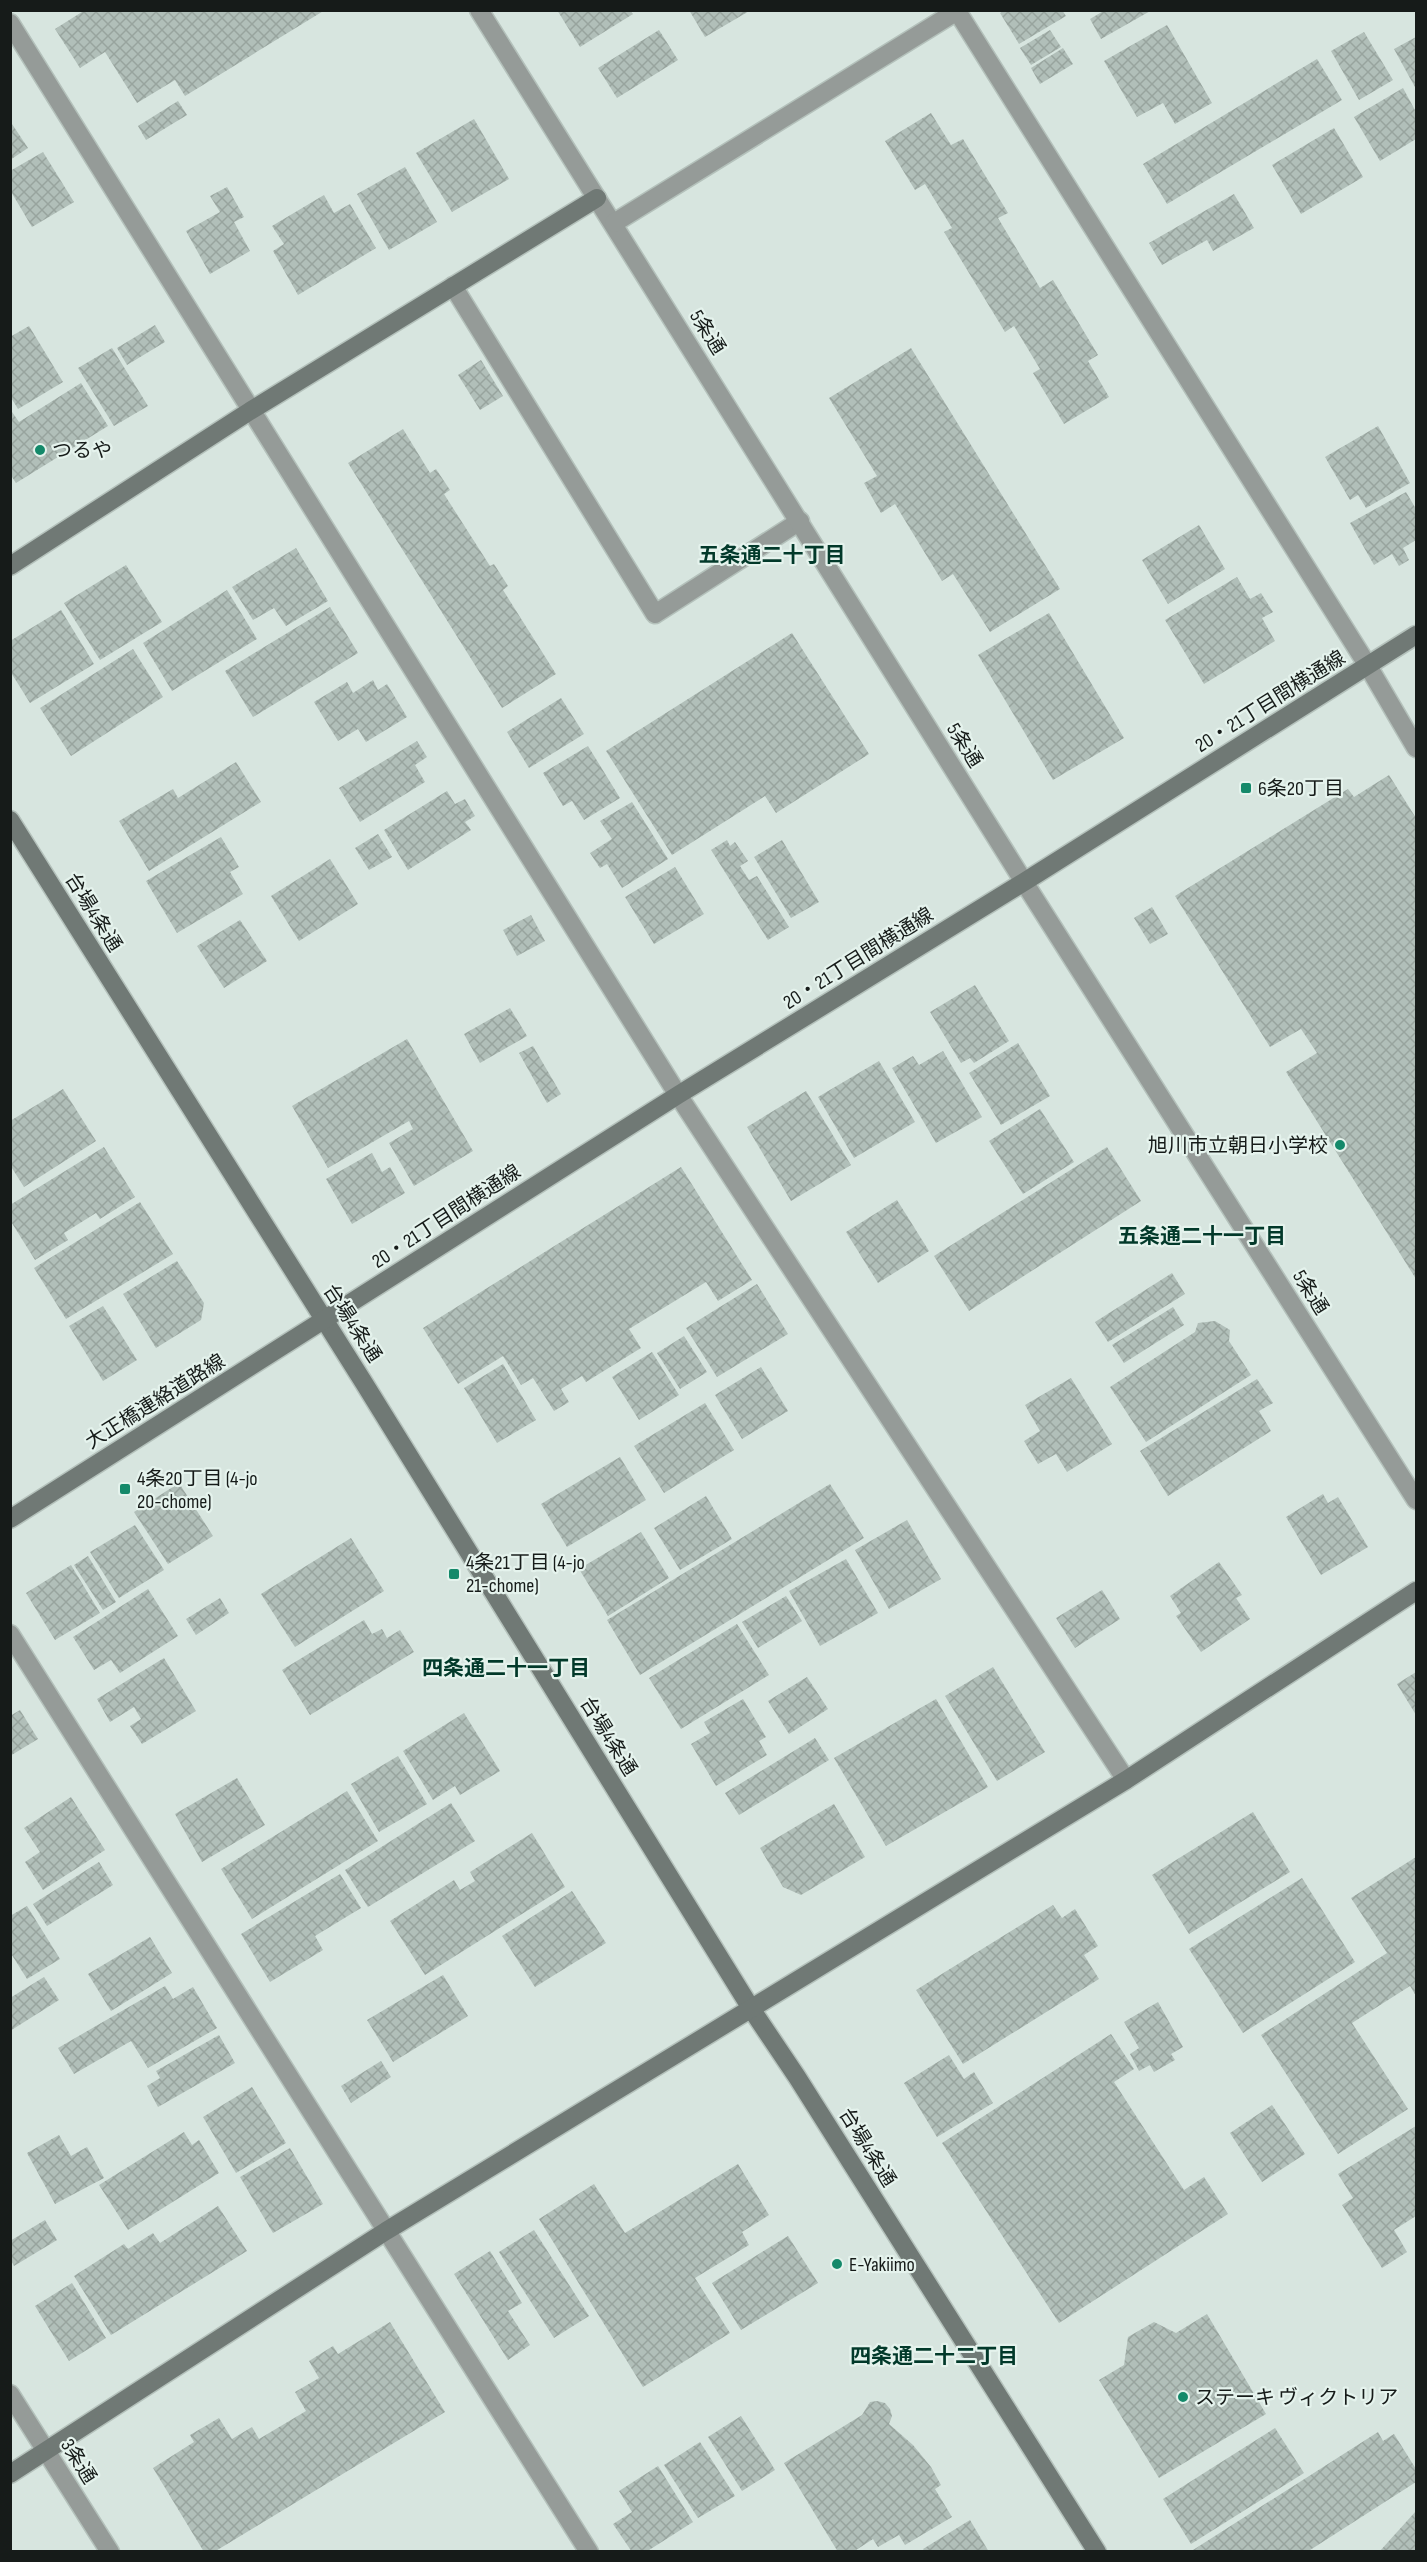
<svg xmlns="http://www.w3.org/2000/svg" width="1427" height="2562" font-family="'Sofia Sans Condensed','Noto Sans JP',sans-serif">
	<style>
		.building { fill: url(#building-cross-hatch) }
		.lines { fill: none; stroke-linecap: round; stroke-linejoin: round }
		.lane-casing { stroke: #b4c1bb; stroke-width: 21 }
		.street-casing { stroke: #b4c1bb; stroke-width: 21 }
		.secondary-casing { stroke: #b4c1bb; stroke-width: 21 }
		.lane { stroke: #959b98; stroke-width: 18 }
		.street { stroke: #959b98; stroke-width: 18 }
		.secondary { stroke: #707975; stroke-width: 18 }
		.poi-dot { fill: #14896a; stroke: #e5f3ed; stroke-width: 2 }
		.labels { text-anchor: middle; stroke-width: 4.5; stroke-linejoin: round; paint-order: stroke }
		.street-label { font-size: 20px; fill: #161b19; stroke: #e5f3ed }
		.poi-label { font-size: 20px; fill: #161b19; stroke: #e5f3ed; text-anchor: start }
		.neighbourhood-label { font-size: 21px; font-weight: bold; fill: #02392a; stroke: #e5f3ed }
	</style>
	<defs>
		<pattern id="building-cross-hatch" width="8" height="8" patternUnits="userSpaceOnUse" patternTransform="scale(1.5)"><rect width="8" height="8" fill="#b1bfb9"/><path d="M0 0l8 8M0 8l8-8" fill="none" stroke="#98a49e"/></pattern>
	</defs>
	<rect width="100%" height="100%" fill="#d7e5df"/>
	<g class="building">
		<path d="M85,10H325L185,96L175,80L137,103L105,52L80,68L55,29Z"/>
		<path d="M557,10H630L633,14L580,47Z"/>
		<path d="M689,10H751L705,37Z"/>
		<path d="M1004,10H1062L1066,16L1019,44L1000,13Z"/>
		<path d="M1105,10H1152L1101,39L1090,19Z"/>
		<path d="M1167,25L1212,103L1175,124L1163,103L1137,117L1104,61Z"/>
		<path d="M659,30L678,60L617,98L598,68Z"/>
		<path d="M1050,30L1061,47L1031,65L1020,48Z"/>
		<path d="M1364,32L1393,80L1359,100L1331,51Z"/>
		<path d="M1416,37V89L1394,49Z"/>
		<path d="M1063,48L1073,64L1040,84L1031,68Z"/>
		<path d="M1317,59L1342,100L1167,204L1143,164Z"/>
		<path d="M1403,88L1416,112V139L1380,161L1354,117Z"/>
		<path d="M178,101L187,115L146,140L138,126Z"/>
		<path d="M931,113L951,145L963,139L1008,213L998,218L1040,288L1053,280L1098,355L1088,361L1109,397L1064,424L1033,373L1040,369L1014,326L1005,332L944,232L952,228L925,184L915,190L885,141Z"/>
		<path d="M474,119L509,179L452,212L416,153Z"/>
		<path d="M10,121L28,148L10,160Z"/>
		<path d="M1334,128L1363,177L1301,214L1272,165Z"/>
		<path d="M43,152L74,202L32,227L10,190V171Z"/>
		<path d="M405,167L437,222L389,250L357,194Z"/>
		<path d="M227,187L244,217L234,222L250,251L210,274L186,231L220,212L210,196Z"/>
		<path d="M1234,194L1254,228L1213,251L1207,240L1162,265L1149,243Z"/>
		<path d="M324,195L334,213L350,204L376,248L298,295L273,251L284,244L272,226Z"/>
		<path d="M155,325L165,342L127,365L117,348Z"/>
		<path d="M29,326L63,382L18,409L10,396V337Z"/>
		<path d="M112,348L148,406L114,426L78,368Z"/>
		<path d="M911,348L1060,589L990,632L953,574L942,581L895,504L881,513L864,483L877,476L829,398Z"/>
		<path d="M481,360L503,396L480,410L458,375Z"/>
		<path d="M81,383L108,426L16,483L10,474V409L19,422Z"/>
		<path d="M1378,426L1410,483L1366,508L1358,495L1350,500L1325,457Z"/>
		<path d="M403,429L430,473L436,469L450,490L444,494L490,566L494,564L508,586L503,590L556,674L502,708L348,463Z"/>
		<path d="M1406,492L1416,509V540L1403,548L1409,560L1399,566L1392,554L1374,565L1350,523Z"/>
		<path d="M1199,525L1225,569L1168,604L1142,560Z"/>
		<path d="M296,548L328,601L286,626L274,608L253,620L232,587Z"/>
		<path d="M126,565L162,622L100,660L64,603Z"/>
		<path d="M1237,577L1250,599L1261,593L1273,612L1262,618L1275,641L1204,684L1165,620Z"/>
		<path d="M227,590L257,639L172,691L143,643Z"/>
		<path d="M330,607L358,653L253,717L225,671Z"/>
		<path d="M61,610L94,664L30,703L10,671V641Z"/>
		<path d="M1049,613L1124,738L1053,780L978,655Z"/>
		<path d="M792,633L869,754L776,813L765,796L672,855L606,751Z"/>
		<path d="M133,649L163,697L71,756L40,708Z"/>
		<path d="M373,680L378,690L387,684L407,717L366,742L358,729L338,741L314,702L347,682L353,693Z"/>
		<path d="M561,698L584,734L529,768L507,732Z"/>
		<path d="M417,741L427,757L415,765L425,782L360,822L339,788Z"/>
		<path d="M588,746L620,798L584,820L572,801L563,806L543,773Z"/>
		<path d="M236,762L261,802L149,871L119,821L173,789L178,798Z"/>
		<path d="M1389,775L1416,818V1279L1286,1072L1317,1053L1301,1029L1270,1047L1175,896L1348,789L1354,797Z"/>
		<path d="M447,791L455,804L465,799L475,816L465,822L471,830L408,870L384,830Z"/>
		<path d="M632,802L668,859L622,888L607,864L600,868L590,853L612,839L600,821Z"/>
		<path d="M378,834L392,857L369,870L355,848Z"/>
		<path d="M221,837L239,867L230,872L243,894L177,933L146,881Z"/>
		<path d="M727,840L730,846L735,842L748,861L740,866L749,880L757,876L789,927L768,940L711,850Z"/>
		<path d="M782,840L819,902L791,918L754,857Z"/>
		<path d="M330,859L358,904L299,941L271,896Z"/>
		<path d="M675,867L704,914L654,944L625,897Z"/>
		<path d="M1152,907L1168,934L1150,944L1134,918Z"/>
		<path d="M531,915L545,941L517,956L503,930Z"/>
		<path d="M240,920L267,961L224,988L197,946Z"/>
		<path d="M975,985L1009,1041L974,1063L970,1058L961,1063L930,1012Z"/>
		<path d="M510,1008L527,1036L480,1063L464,1034Z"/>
		<path d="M407,1039L473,1151L414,1186L389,1143L413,1129L409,1121L328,1168L292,1106Z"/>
		<path d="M1018,1043L1050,1096L1001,1125L969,1073Z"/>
		<path d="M533,1046L561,1094L547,1103L519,1053Z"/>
		<path d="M943,1051L982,1117L936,1143L892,1068L913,1056L919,1065Z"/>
		<path d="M879,1061L915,1122L854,1158L818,1097Z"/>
		<path d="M63,1089L96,1141L24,1187L10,1165V1121Z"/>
		<path d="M806,1091L851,1165L791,1201L747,1127Z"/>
		<path d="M1040,1109L1074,1162L1023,1194L989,1141Z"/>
		<path d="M104,1147L135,1197L100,1219L96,1213L64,1233L68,1240L35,1260L10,1220V1205Z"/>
		<path d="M1107,1147L1141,1201L969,1311L934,1256Z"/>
		<path d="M372,1153L382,1172L390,1167L405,1193L352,1224L326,1179Z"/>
		<path d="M681,1167L752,1280L718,1301L706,1282L629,1329L641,1348L586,1382L582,1376L561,1389L569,1402L554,1411L533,1378L521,1385L503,1356L458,1384L423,1328Z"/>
		<path d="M897,1200L929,1251L878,1283L846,1232Z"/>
		<path d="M140,1202L173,1254L66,1319L34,1268Z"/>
		<path d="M177,1261L204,1303L201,1320L156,1348L123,1294Z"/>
		<path d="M1172,1273L1185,1294L1108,1342L1095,1322Z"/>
		<path d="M757,1284L788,1334L717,1377L686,1328Z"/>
		<path d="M103,1306L137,1360L103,1381L69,1326Z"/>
		<path d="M1173,1307L1184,1325L1124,1363L1112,1345Z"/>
		<path d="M1215,1321L1230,1330L1229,1341L1251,1375L1146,1442L1110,1387L1195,1332L1198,1323Z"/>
		<path d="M684,1336L707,1372L680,1389L657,1353Z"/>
		<path d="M652,1352L679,1395L639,1420L612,1377Z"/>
		<path d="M503,1364L536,1420L497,1443L464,1388Z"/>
		<path d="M761,1367L788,1411L742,1439L715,1395Z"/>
		<path d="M1071,1378L1112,1444L1067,1472L1056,1454L1038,1464L1024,1441L1040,1431L1025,1405Z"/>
		<path d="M1257,1379L1273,1403L1259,1411L1271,1431L1168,1496L1140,1451Z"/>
		<path d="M705,1403L734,1450L664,1493L634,1446Z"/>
		<path d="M620,1457L646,1500L567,1547L541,1504Z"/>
		<path d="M179,1483L213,1536L168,1564L134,1512Z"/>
		<path d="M830,1484L864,1538L640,1675L607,1620Z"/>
		<path d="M1323,1494L1328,1503L1338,1497L1368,1547L1321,1575L1286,1517Z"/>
		<path d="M706,1496L732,1539L680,1570L654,1528Z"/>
		<path d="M907,1520L941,1579L889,1609L855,1550Z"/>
		<path d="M135,1525L164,1570L119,1598L90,1552Z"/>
		<path d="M641,1532L669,1578L608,1616L579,1569Z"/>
		<path d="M351,1538L384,1591L295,1647L261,1594Z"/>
		<path d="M88,1556L116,1602L103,1610L74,1565Z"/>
		<path d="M846,1559L878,1613L820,1646L789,1591Z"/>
		<path d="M1219,1562L1242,1595L1236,1598L1250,1619L1201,1652L1176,1616L1181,1613L1170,1596Z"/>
		<path d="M71,1565L100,1613L55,1640L26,1593Z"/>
		<path d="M148,1589L178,1636L120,1673L111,1660L94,1670L73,1637Z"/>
		<path d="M1102,1590L1120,1619L1075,1648L1056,1618Z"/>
		<path d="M786,1596L802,1621L758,1648L742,1622Z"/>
		<path d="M220,1598L229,1613L196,1635L186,1619Z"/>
		<path d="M364,1620L372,1634L382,1629L387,1638L400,1630L414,1652L310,1715L282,1670Z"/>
		<path d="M737,1624L769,1675L681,1729L649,1678Z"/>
		<path d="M164,1658L196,1711L142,1744L130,1726L141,1719L134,1707L110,1722L97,1699Z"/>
		<path d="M993,1667L1045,1752L997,1781L945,1696Z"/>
		<path d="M1416,1672V1715L1397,1684Z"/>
		<path d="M807,1677L828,1709L789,1734L768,1701Z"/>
		<path d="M743,1699L766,1737L759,1741L767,1755L716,1786L691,1744L710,1733L704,1722Z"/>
		<path d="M936,1699L988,1787L886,1846L834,1758Z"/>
		<path d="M20,1710L38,1739L10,1756V1716Z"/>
		<path d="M464,1713L500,1771L460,1795L455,1786L433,1800L403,1751Z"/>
		<path d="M815,1738L829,1760L739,1815L725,1793Z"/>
		<path d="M398,1756L427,1804L379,1832L351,1784Z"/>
		<path d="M237,1778L265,1825L202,1862L175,1814Z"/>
		<path d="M347,1791L378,1841L252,1919L221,1869Z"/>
		<path d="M71,1797L105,1850L43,1890L25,1862L40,1852L24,1828Z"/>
		<path d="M451,1803L475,1841L368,1907L345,1870Z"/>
		<path d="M834,1804L865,1857L801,1895L783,1887L760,1848Z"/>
		<path d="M1253,1812L1290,1872L1189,1934L1152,1875Z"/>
		<path d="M532,1833L565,1887L425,1975L390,1921L454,1880L460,1890L475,1881L470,1872Z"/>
		<path d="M1416,1857V1996L1410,1986L1352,2023L1408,2109L1338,2154L1261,2035L1387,1953L1351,1898Z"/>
		<path d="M99,1862L113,1885L47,1926L33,1904Z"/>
		<path d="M340,1874L361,1908L315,1936L323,1950L270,1982L241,1934Z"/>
		<path d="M1302,1878L1355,1962L1243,2033L1189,1949Z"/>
		<path d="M572,1891L606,1943L535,1987L502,1936Z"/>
		<path d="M1053,1905L1062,1918L1075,1909L1098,1946L1084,1955L1099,1979L963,2064L916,1990Z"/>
		<path d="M27,1906L60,1959L27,1979L10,1952V1916Z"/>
		<path d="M150,1937L172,1973L111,2011L88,1974Z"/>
		<path d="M443,1975L468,2016L393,2062L367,2020Z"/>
		<path d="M44,1977L59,2000L10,2031V1998Z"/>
		<path d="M165,1986L173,1999L193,1987L217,2028L148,2068L131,2041L74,2074L58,2048Z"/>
		<path d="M1158,2002L1183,2047L1171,2054L1175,2060L1154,2072L1150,2065L1139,2071L1130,2054L1139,2048L1124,2022Z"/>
		<path d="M1111,2034L1134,2069L1114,2082L1184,2190L1204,2177L1228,2214L1059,2323L942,2143Z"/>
		<path d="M219,2035L235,2063L158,2107L147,2086L160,2078L156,2071Z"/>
		<path d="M949,2055L964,2079L974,2072L993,2103L937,2137L904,2083Z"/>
		<path d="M381,2061L391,2077L351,2103L341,2086Z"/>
		<path d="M252,2087L286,2143L236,2173L203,2117Z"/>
		<path d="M1272,2105L1305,2154L1262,2182L1230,2133Z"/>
		<path d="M1416,2126V2216L1394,2230L1407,2252L1382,2268L1342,2205L1353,2198L1338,2174Z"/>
		<path d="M184,2132L192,2145L199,2140L219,2173L128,2230L99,2185Z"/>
		<path d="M59,2135L71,2156L87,2147L104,2178L55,2204L27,2153Z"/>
		<path d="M290,2148L323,2204L273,2233L240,2177Z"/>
		<path d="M738,2164L769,2215L742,2232L749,2245L695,2278L730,2333L643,2387L539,2219L594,2184L625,2233Z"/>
		<path d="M218,2206L247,2251L111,2335L74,2276L124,2244L128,2249L153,2233L160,2243Z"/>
		<path d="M45,2220L57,2240L14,2266L10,2259V2241Z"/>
		<path d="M534,2230L589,2316L554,2338L499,2252Z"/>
		<path d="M788,2236L818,2283L741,2330L712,2283Z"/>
		<path d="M490,2251L522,2303L508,2311L530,2345L508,2360L454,2274Z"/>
		<path d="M72,2283L106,2338L69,2361L35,2306Z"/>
		<path d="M1207,2314L1266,2414L1159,2478L1099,2380L1124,2365L1128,2337L1154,2322L1176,2333Z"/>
		<path d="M390,2322L445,2412L214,2552H204L153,2468L194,2442L190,2435L219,2418L232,2439L252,2427L259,2439L306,2411L295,2392L319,2378L309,2361L333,2346L338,2354Z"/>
		<path d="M877,2401L885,2403L890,2409L892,2416L889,2424L913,2445L931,2467L941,2485L935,2489L952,2517L905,2545L899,2535L878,2547L873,2539L853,2552H838L784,2463L862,2415L870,2402Z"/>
		<path d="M741,2416L775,2470L742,2491L708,2437Z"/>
		<path d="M1275,2428L1304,2473L1191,2544L1163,2499Z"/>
		<path d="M1378,2432L1383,2441L1394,2434L1416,2469V2482L1307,2552H1194L1193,2550Z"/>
		<path d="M700,2442L735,2496L698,2518L664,2465Z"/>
		<path d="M658,2466L693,2522L646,2552H632L613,2524L632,2512L619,2491Z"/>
		<path d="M1416,2511V2552H1379Z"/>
		<path d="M970,2520L989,2552H925L923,2549Z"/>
	</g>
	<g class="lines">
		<g class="lane-casing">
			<g id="lane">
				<path d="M453,286L655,614L800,521"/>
				<path d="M1368,666L1416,748"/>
			</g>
		</g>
		<g class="street-casing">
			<g id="street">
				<path d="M479,10L1024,882L1416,1500"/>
				<path d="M10,23L678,1095L1126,1780"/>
				<path d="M614,223L957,11L1368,666"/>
				<path d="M10,1634L589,2552"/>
				<path d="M10,2394L110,2552"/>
			</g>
		</g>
		<g class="secondary-casing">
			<g id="secondary">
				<path d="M10,566L250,411L597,198"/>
				<path d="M10,820L364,1383L752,2010L797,2077L1097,2552"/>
				<path d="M10,1519L678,1095L1024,882L1416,635"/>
				<path d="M10,2474L386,2231L1126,1780L1416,1591"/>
			</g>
		</g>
		<use href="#lane" class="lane"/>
		<use href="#street" class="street"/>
		<use href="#secondary" class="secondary"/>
	</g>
	<g class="poi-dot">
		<circle cx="40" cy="450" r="6"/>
		<rect x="1240" y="782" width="12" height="12" rx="3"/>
		<circle cx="1340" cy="1145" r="6"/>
		<rect x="119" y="1483" width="12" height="12" rx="3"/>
		<rect x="448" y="1568" width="12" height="12" rx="3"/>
		<circle cx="837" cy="2264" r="6"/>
		<circle cx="1183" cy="2397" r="6"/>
	</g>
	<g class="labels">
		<g class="street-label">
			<text transform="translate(708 332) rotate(58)" y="7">5条通</text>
			<text transform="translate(1270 701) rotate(-32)" y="7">20・21丁目間横通線</text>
			<text transform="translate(965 745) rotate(58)" y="7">5条通</text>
			<text transform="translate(94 912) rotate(58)" y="7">台場4条通</text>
			<text transform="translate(858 958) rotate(-32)" y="7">20・21丁目間横通線</text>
			<text transform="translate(446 1216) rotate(-33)" y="7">20・21丁目間横通線</text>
			<text transform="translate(1311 1292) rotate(58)" y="7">5条通</text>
			<text transform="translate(353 1323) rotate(57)" y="7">台場4条通</text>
			<text transform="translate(155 1401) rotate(-32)" y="7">大正橋連絡道路線</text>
			<text transform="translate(609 1736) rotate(58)" y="7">台場4条通</text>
			<text transform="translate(868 2147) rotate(58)" y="7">台場4条通</text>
			<text transform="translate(79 2461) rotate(58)" y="7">3条通</text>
		</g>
		<g class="poi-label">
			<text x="52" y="457">つるや</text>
			<text x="1258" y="795">6条20丁目</text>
			<text x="1328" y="1152" text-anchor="end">旭川市立朝日小学校</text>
			<text x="137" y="1485">4条20丁目 (4-jo<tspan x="137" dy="23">20-chome)</tspan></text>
			<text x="466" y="1569">4条21丁目 (4-jo<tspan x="466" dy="23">21-chome)</tspan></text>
			<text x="849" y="2271">E-Yakiimo</text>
			<text x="1195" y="2404">ステーキ ヴィクトリア</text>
		</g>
		<g class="neighbourhood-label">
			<text x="772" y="562">五条通二十丁目</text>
			<text x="1202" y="1243">五条通二十一丁目</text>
			<text x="506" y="1675">四条通二十一丁目</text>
			<text x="934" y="2363">四条通二十二丁目</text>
		</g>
	</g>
	<rect width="1427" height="2562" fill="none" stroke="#161b19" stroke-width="24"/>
</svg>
